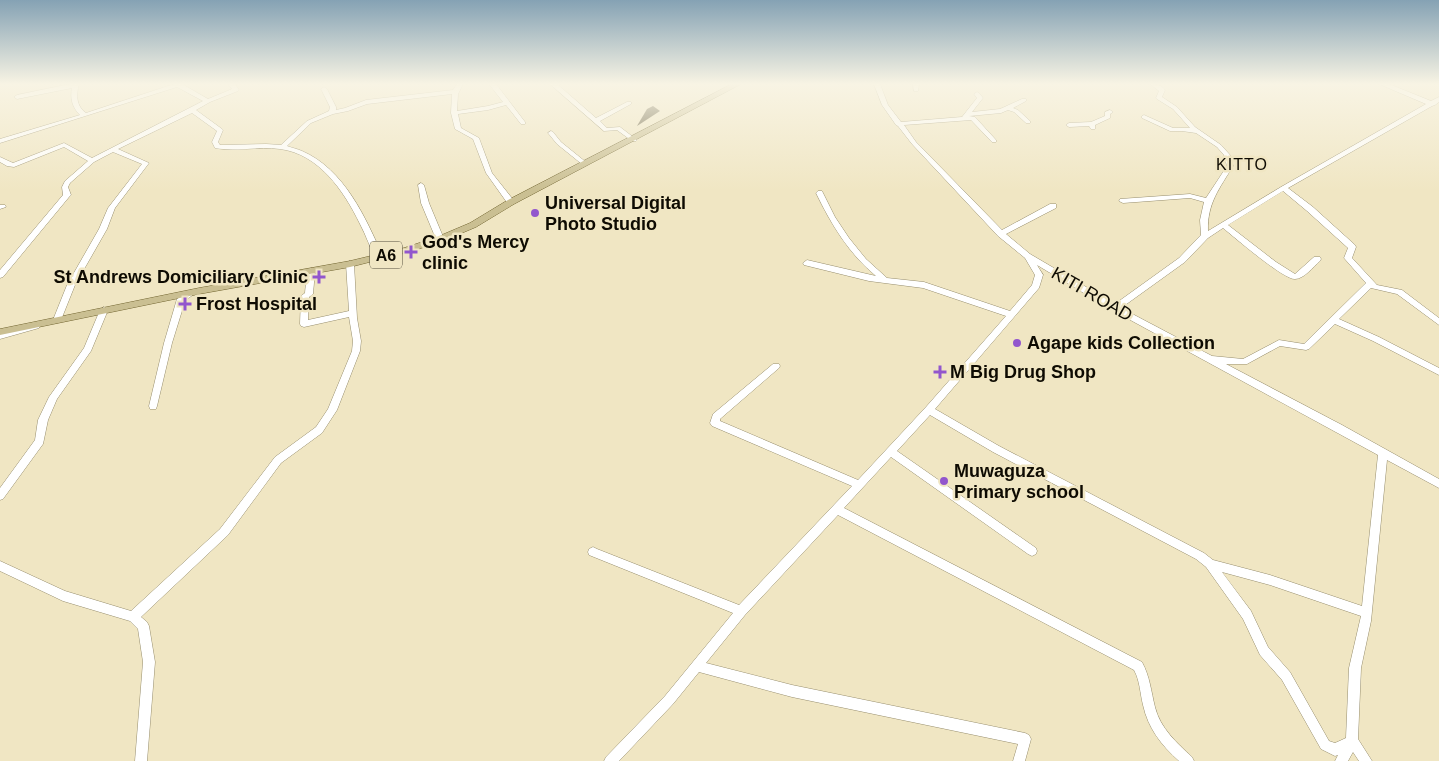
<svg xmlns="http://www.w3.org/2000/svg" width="1439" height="761" font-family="Helvetica,sans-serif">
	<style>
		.building { fill: #5d5536 }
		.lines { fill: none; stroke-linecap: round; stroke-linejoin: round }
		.minor-casing { stroke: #978e6e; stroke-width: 1 }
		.major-casing { stroke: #716430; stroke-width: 1 }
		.minor { fill: #fff; fill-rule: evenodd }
		.major { fill: #cabf92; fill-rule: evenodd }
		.poi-dot { fill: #9256cd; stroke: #f0e6c3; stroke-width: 2 }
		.labels { text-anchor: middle; stroke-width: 5; stroke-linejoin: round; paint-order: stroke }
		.far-quarter-label { font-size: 16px; letter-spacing: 1px; fill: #0e0b02; stroke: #f0e6c3 }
		.shield { fill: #f0e6c3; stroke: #524d3c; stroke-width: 1 }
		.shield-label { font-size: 16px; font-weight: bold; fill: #0e0b02 }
		.poi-label { font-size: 18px; font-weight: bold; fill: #0e0b02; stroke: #f0e6c3; text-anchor: start }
		.street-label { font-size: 18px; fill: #0e0b02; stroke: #f0e6c3 }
	</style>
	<rect width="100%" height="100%" fill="#f0e6c3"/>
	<path class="building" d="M653,106L660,111L637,126L647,109Z"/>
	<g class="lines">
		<g class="minor-casing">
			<g id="minor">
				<path d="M70,84H79C76,95 76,106 86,113L174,84H182L208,99L232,89L228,84H235L239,90L238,91L210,102L196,110L222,129L223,130L218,142L220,145H225L266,144L281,145L307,121L329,111L330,107L321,89L324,87L327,89L336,107V110L345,108L366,100L453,90L457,84H463L458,94L457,111L488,106L503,102L489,84H496L525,122V124H521L506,105L488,110L458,114L461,128L479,138L492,173L515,202L511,204H508L486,173L473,139L455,129L451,113L452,94L367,104L348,111L333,114L311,123L287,146C292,148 298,149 302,151C344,169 366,218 383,257L379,260L376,259C370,248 366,235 360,224C344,191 319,154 280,149C258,146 236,152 215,148L212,142L217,131L192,113L118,149L149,163L115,208L107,229L75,285L61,320L57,323L53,320L67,285L99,229L108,208L142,164L113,152L94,162L70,183L68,187L71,195L69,197L3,277L0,278V270L63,195L62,187L65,181L88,161L64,147L14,167L7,166L0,162V157L13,163L64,143L92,158L203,101L177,87L0,143V139L80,115C72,107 70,98 72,88L17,99L14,97L17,95Z"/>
				<path d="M550,84H557L596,118L627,102H631V104L600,121L607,128L620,127L637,140L636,141H632L617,130L604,131Z"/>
				<path d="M874,84H880L888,105L901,122L962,117L977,98L974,94L977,92L979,93L983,98L972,112L1000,109L1022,99H1026V101L1013,108L1018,110L1030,121V123H1026L1014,112L1008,110L1001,113L969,116L975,117L996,140V142H992L971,120L904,125L916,142L1002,230L1050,204H1056V208L1006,234L1030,254L1115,304L1179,258L1201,235L1200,220L1204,202L1190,198L1123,203L1119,201L1120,199L1190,194L1206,198L1227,166L1224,155L1217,147L1196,133L1182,131H1170L1142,118V116L1144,115L1173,128H1190L1173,109L1157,99L1156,98L1159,91L1150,84C1157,84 1161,85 1165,90L1162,97L1177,107L1195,127L1221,145L1230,155L1233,166C1220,188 1207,203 1208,231L1281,187L1426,104L1379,84H1389L1431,101L1439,97V102L1435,105L1432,106L1288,188L1313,207L1355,245L1356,247L1352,258L1377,285L1402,290L1439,318V325L1397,294L1371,288L1339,319L1379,337L1439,368V375L1373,341L1335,324L1309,349L1306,350L1280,346L1247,364H1226L1342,425L1439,479V488L1387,460L1371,621L1361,668L1358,739L1372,761H1359L1353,752L1348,761H1335L1338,755L1335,756L1321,749L1282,680L1260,655L1243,619L1206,567L1196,559L993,452L930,415L897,451L1036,548L1037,551L1036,554L1032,556L1028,554L891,457L844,508L1142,662C1150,677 1151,691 1155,707C1160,728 1177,743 1192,757L1194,761H1179C1161,745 1148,728 1143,705C1140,693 1140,681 1134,670L838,515L745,615L706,663L792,685L1025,733L1029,735L1031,739L1025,761H1013L1018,744L792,697L699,672L673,704L619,761H604L606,757L665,696L733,613L589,555L588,552L589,549L593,547L597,549L739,605L852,486L712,426L710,423L713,414L773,364H779L780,366L779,368L720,419V421L858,480L926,407L1006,316L923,288L869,281L804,265L803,263L807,260L876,276C849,254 831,224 816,193L818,191H822L835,217L849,238L866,259L887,278L924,282L1010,311L1032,285L1035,275L1025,258L998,236L912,144L898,126L896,125L882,105ZM1283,191L1307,211L1348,248L1344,258L1366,283L1304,344L1279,340L1243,359L1212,356L1121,308L1185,262L1208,238L1223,228C1234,237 1284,280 1295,279C1304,279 1313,267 1320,261L1321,259L1320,257H1314L1295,274L1276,262L1228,225ZM1037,265L1112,310L1378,455L1362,606L1270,575L1213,560L1204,553L999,446L935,409L1039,288L1043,275ZM1222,572L1270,585L1361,616L1349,668L1346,738L1335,743L1329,741L1290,672L1268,647L1251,611Z"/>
				<path d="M913,84H919L918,91H914Z"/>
				<path d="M1110,110L1113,112L1110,114V118L1095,125V129H1091L1089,126L1069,127L1066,125L1069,123L1091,122L1105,116V112Z"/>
				<path d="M551,131L553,132L561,142L587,163V165H583L557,144L548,133Z"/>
				<path d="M421,183L424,185L429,203L444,239L443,241H437L436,239L421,203L418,185Z"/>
				<path d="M0,205H5L6,207L0,209Z"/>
				<path d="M350,261L354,264L357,318L361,341L360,351L337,410L322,433L281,463L228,535L141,617L147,622L149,626L155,662L147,761H135L143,662L138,629L130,621L63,601L0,571V561L65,591L131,611L220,529L275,457L316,427L328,409L352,351L353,341L349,317L304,327L301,326L300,324L301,296L305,293L307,271L311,268L314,269L315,271L313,294L309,297L308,320L349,311L346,264Z"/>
				<path d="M191,290L195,293L185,301L172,343L157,406L156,409H150L149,406L164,343L177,299Z"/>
				<path d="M104,307L108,310L91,351L57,399L48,420L43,444L3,499L0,500V488L35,440L38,420L49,397L84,348L100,310Z"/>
				<path d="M36,323L39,324L40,326L39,328L0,339V333Z"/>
			</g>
		</g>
		<g class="major-casing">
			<path id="major" d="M732,84H741L514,204L476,227L443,241L409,252L350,267L199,294L0,335V329L199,288L350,261L404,248L437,237L470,223L508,200Z"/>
		</g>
		<use href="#minor" class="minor"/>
		<use href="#major" class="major"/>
	</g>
	<linearGradient id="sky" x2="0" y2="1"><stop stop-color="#85a2b4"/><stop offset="0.44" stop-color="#f8f4e4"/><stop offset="1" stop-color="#f8f4e4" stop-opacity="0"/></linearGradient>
	<rect width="1439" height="191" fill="url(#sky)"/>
	<g class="poi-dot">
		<circle cx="535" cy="213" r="5"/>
		<path d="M408.5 244.5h5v5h5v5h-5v5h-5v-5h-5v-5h5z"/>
		<path d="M316.5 269.5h5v5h5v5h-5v5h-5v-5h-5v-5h5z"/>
		<path d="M182.5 296.5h5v5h5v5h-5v5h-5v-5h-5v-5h5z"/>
		<circle cx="1017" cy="343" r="5"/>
		<path d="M937.5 364.5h5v5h5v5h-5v5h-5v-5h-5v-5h5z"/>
		<circle cx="944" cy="481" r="5"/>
	</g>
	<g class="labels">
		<g class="far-quarter-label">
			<text x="1242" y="170">KITTO</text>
		</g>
		<rect class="shield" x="370" y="241.5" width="32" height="27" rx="4"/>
		<g class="shield-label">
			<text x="386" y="261">A6</text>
		</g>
		<g class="poi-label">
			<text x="545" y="209">Universal Digital<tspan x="545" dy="21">Photo Studio</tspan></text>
			<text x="422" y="248">God's Mercy<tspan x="422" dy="21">clinic</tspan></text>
			<text x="308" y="283" text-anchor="end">St Andrews Domiciliary Clinic</text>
			<text x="196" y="310">Frost Hospital</text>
			<text x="1027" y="349">Agape kids Collection</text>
			<text x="950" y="378">M Big Drug Shop</text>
			<text x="954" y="477">Muwaguza<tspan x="954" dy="21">Primary school</tspan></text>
		</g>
		<g class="street-label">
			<text transform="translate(1092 294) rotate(30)" y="6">KITI ROAD</text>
		</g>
	</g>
</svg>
